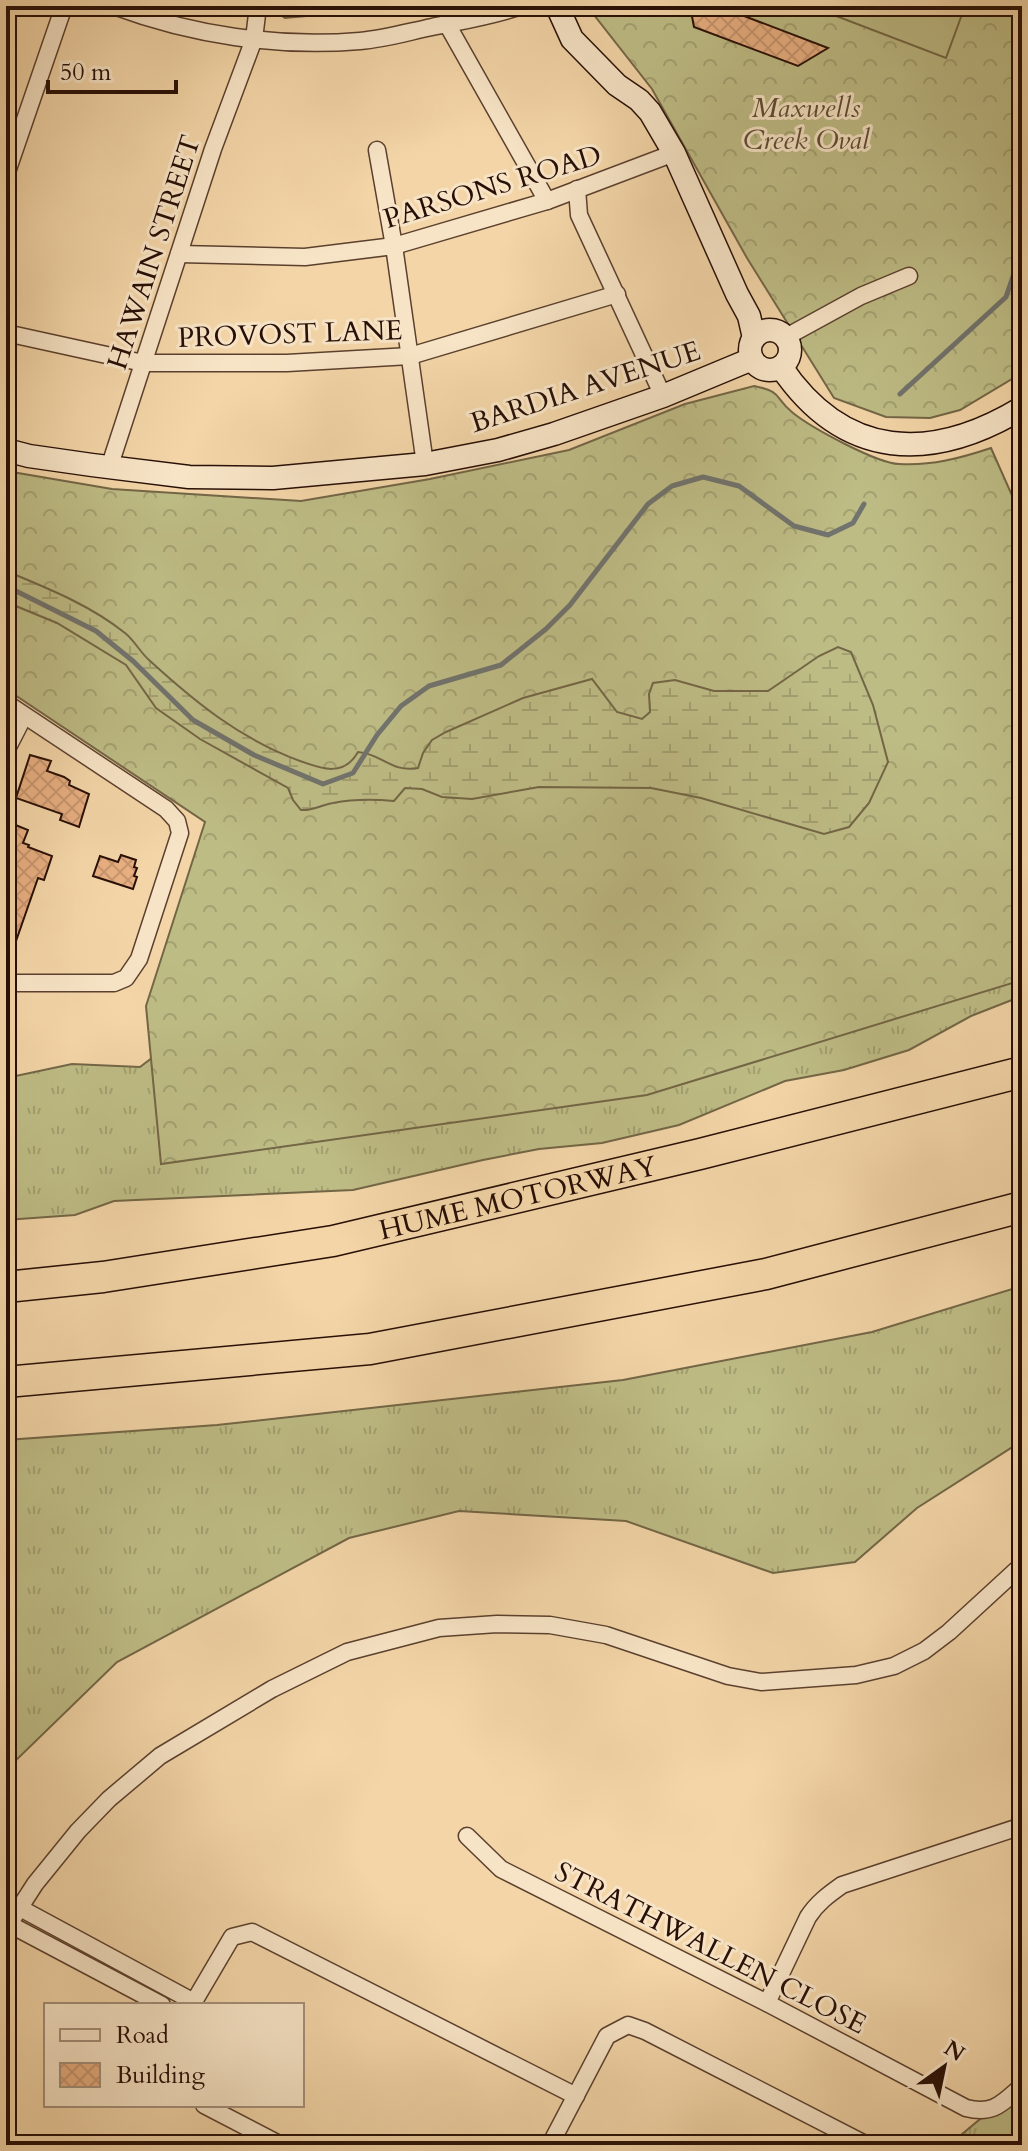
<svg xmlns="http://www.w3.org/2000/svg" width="1028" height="2151" font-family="Cardo,serif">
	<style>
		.grass { fill: url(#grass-tufts); stroke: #736646; stroke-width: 2 }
		.forest { fill: url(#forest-crowns); stroke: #736646; stroke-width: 2 }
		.wetland { fill: url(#wetland-marsh); stroke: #736646; stroke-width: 2 }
		.pitch { fill: #bebc85; stroke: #736646; stroke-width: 2 }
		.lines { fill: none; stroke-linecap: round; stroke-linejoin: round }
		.stream { stroke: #71736e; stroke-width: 5 }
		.building { fill: url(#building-cross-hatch); stroke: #280f06; stroke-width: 2 }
		.street-casing { stroke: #5b402e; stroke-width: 19 }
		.secondary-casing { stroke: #280f06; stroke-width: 25 }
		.highway-casing { stroke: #280f06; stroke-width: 33 }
		.street { stroke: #f7e4c6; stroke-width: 16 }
		.secondary { stroke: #f7e4c6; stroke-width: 22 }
		.highway { stroke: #f3d5a7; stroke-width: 30 }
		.labels { text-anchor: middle; stroke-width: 6; stroke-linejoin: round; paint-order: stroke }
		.park-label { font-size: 28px; font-style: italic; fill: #5c4c32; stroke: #f7e4c6 }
		.street-label { font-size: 28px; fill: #280f06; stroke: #f7e4c6 }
	</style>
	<defs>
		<pattern id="grass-tufts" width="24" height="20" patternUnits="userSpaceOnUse" patternTransform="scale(2)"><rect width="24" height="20" fill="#bebc85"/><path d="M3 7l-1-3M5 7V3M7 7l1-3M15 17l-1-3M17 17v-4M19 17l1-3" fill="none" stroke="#a3a071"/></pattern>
		<pattern id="forest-crowns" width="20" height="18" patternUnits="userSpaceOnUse" patternTransform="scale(2)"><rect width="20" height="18" fill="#bebc85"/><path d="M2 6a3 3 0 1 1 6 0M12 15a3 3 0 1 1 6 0" fill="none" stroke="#a3a071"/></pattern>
		<pattern id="wetland-marsh" width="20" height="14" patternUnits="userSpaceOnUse" patternTransform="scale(2)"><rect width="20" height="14" fill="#bebc85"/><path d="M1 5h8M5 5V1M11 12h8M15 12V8" fill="none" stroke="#a3a071"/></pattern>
		<pattern id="building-cross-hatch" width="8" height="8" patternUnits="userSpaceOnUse" patternTransform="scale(2)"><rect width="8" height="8" fill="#e8af81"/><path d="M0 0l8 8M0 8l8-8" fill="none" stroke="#c7956e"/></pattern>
	</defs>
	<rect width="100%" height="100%" fill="#f3d5a7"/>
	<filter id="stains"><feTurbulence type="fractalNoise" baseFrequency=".0025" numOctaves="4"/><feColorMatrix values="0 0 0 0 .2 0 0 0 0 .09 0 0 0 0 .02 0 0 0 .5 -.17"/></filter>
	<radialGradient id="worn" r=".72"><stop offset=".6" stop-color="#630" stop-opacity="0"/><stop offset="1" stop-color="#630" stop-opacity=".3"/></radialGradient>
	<g class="grass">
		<path d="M1022,903V996L971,1016L909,1050L844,1070L785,1081L679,1125L602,1143L539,1149L483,1160L353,1190L114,1201L75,1215L6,1220V1078L72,1064L140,1067L165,1048Z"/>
		<path d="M1022,1286V1441L917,1508L855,1562L773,1573L626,1521L459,1511L349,1538L117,1662L6,1770V1440L217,1425L623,1380L872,1332Z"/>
		<path d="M1022,2084V2145H949Z"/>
	</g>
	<g class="forest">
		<path d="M279,6H404V7L285,18L278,13Z"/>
		<path d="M587,6H1022V373L960,410L930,418L886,417L834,398L747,258L652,89Z"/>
		<path d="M754,386C784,392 773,397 793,413C812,428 876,463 899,464C931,466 961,458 991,448L1022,518V980L647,1095L161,1164L146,1006L205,822L6,689V471L112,489L301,501L430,479L569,450L685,404Z"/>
	</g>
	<path class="wetland" d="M6,571C47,588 90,605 125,633C134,640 140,652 149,660C195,702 240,739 300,761C322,769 344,777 358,752C383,754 391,773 418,768L423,753L432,740L446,732L523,698L592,679L617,712L642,719L650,712L649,694L653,683L675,680L714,691H768L819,656L838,647L851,652L873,705L888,762L869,803L849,827L824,834L701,798L651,788L539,787L472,799L442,797L422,789L405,788L394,801C374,799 353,799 333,803C321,805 313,811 301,810L293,800L288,788L200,739L156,708L126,665L57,623L6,602Z"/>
	<path class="pitch" d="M810,6H965L946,58Z"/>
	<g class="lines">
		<g class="stream">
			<path d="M900,394L1006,297L1022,250"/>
			<path d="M6,586L96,631L133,661L193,720L254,755L323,784L353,773L377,735L401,706L429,686L501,665L546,629L570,605L648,504L672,486L703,477L739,486L794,526L828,535L853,523L864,504"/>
		</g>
	</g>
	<g class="building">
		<path d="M690,6H718L828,48L798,66L694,27Z"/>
		<path d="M30,755L51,761L47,771L64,777L70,781L69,785L89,794L79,827L60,820L62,814L16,798Z"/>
		<path d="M13,824L28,830L23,843L29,845L28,847L52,856L44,880L38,878L8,964L6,841Z"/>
		<path d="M121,855L136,860L134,867L137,868L134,876L137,877L133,889L93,876L100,856L118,862Z"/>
	</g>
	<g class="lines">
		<g class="street-casing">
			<g id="street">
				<path d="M114,6C192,35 277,48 360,41C384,39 408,32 432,27C461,21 493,16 521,6"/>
				<path d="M447,24L547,201"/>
				<path d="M377,150L394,246L425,464"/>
				<path d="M6,175L64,6"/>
				<path d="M577,189L579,215L663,396"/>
				<path d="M179,254L305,257L394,246L547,201L674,153"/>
				<path d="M6,333L143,363H287L410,356L617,294"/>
				<path d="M786,337L861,296L909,276"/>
				<path d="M109,468L213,149L254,39L258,6"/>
				<path d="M6,703L166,809L177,821L180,833L139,959L126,978L114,983H6"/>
				<path d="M6,751L24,716"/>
				<path d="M467,1836L501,1869L767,2003L966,2108C994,2115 1002,2103 1022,2086"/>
				<path d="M20,1908L194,2002"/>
				<path d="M9,1924L162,2005"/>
				<path d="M6,1929L35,1884L78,1831L109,1799L160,1756L272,1689L347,1652L439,1628L497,1624L550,1625L606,1635L728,1676L761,1682L856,1675L894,1666L924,1651L949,1632L1022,1565"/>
				<path d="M767,2003L808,1917C817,1903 828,1895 842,1885L1022,1826"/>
				<path d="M192,2005L232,1937L252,1932L576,2096"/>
				<path d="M204,2105L281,2145"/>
				<path d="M550,2145L607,2036L628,2025L645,2031L867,2145"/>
			</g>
		</g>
		<g class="secondary-casing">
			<g id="secondary">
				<path d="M557,6L572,39L617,85L639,100L650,112L674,153L737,294L749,316L754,338"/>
				<circle cx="770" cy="350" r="20"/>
				<path d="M781,367C844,460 931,463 1022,408"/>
				<path d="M6,450L29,456L92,465L189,477L273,478L425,464L498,450L554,434L663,396L752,359"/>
			</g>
		</g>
		<g class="highway-casing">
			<g id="highway">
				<path id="s1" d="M6,1287L103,1277L333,1241L700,1154L1022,1072"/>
				<path d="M6,1382L370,1349L766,1274L1022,1207"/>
			</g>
		</g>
		<use href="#street" class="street"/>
		<use href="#secondary" class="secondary"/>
		<use href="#highway" class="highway"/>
	</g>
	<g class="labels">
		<g class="park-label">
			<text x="806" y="117">Maxwells<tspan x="806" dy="32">Creek Oval</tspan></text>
		</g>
		<g class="street-label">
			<text transform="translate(492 186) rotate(-17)" y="10">PARSONS ROAD</text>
			<text transform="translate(153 252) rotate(-72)" y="10">HAWAIN STREET</text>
			<text transform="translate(290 333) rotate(-2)" y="10">PROVOST LANE</text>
			<text transform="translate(585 386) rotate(-18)" y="10">BARDIA AVENUE</text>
			<text dy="10" stroke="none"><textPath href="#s1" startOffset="520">HUME MOTORWAY</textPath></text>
			<text transform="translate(711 1947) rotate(27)" y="10">STRATHWALLEN CLOSE</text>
		</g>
	</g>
	<rect width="1028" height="2151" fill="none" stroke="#f3d5a7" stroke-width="32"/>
	<rect x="8" y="8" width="1012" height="2135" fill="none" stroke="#280f06" stroke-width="4"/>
	<rect x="16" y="16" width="996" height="2119" fill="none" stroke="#280f06" stroke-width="2"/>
	<rect x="44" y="2003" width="260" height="104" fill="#f7e4c6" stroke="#a48f79" stroke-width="2"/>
	<rect x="60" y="2029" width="40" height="12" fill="#f7e4c6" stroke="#a48f79" stroke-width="2"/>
	<text x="116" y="2043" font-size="24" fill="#280f06">Road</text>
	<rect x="60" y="2063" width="40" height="24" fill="url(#building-cross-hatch)" stroke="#a48f79" stroke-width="2"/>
	<text x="116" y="2083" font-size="24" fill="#280f06">Building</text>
	<g transform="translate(944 2067) rotate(33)" stroke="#f7e4c6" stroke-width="6" paint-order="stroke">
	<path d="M0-6L14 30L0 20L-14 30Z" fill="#280f06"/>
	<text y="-12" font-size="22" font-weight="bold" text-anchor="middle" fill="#280f06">N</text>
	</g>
	<path d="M48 80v12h128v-12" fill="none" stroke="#280f06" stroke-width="4"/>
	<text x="60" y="80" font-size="24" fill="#280f06" stroke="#f7e4c6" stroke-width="6" paint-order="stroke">50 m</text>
	<rect width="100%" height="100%" filter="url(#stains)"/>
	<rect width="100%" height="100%" fill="url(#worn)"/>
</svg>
